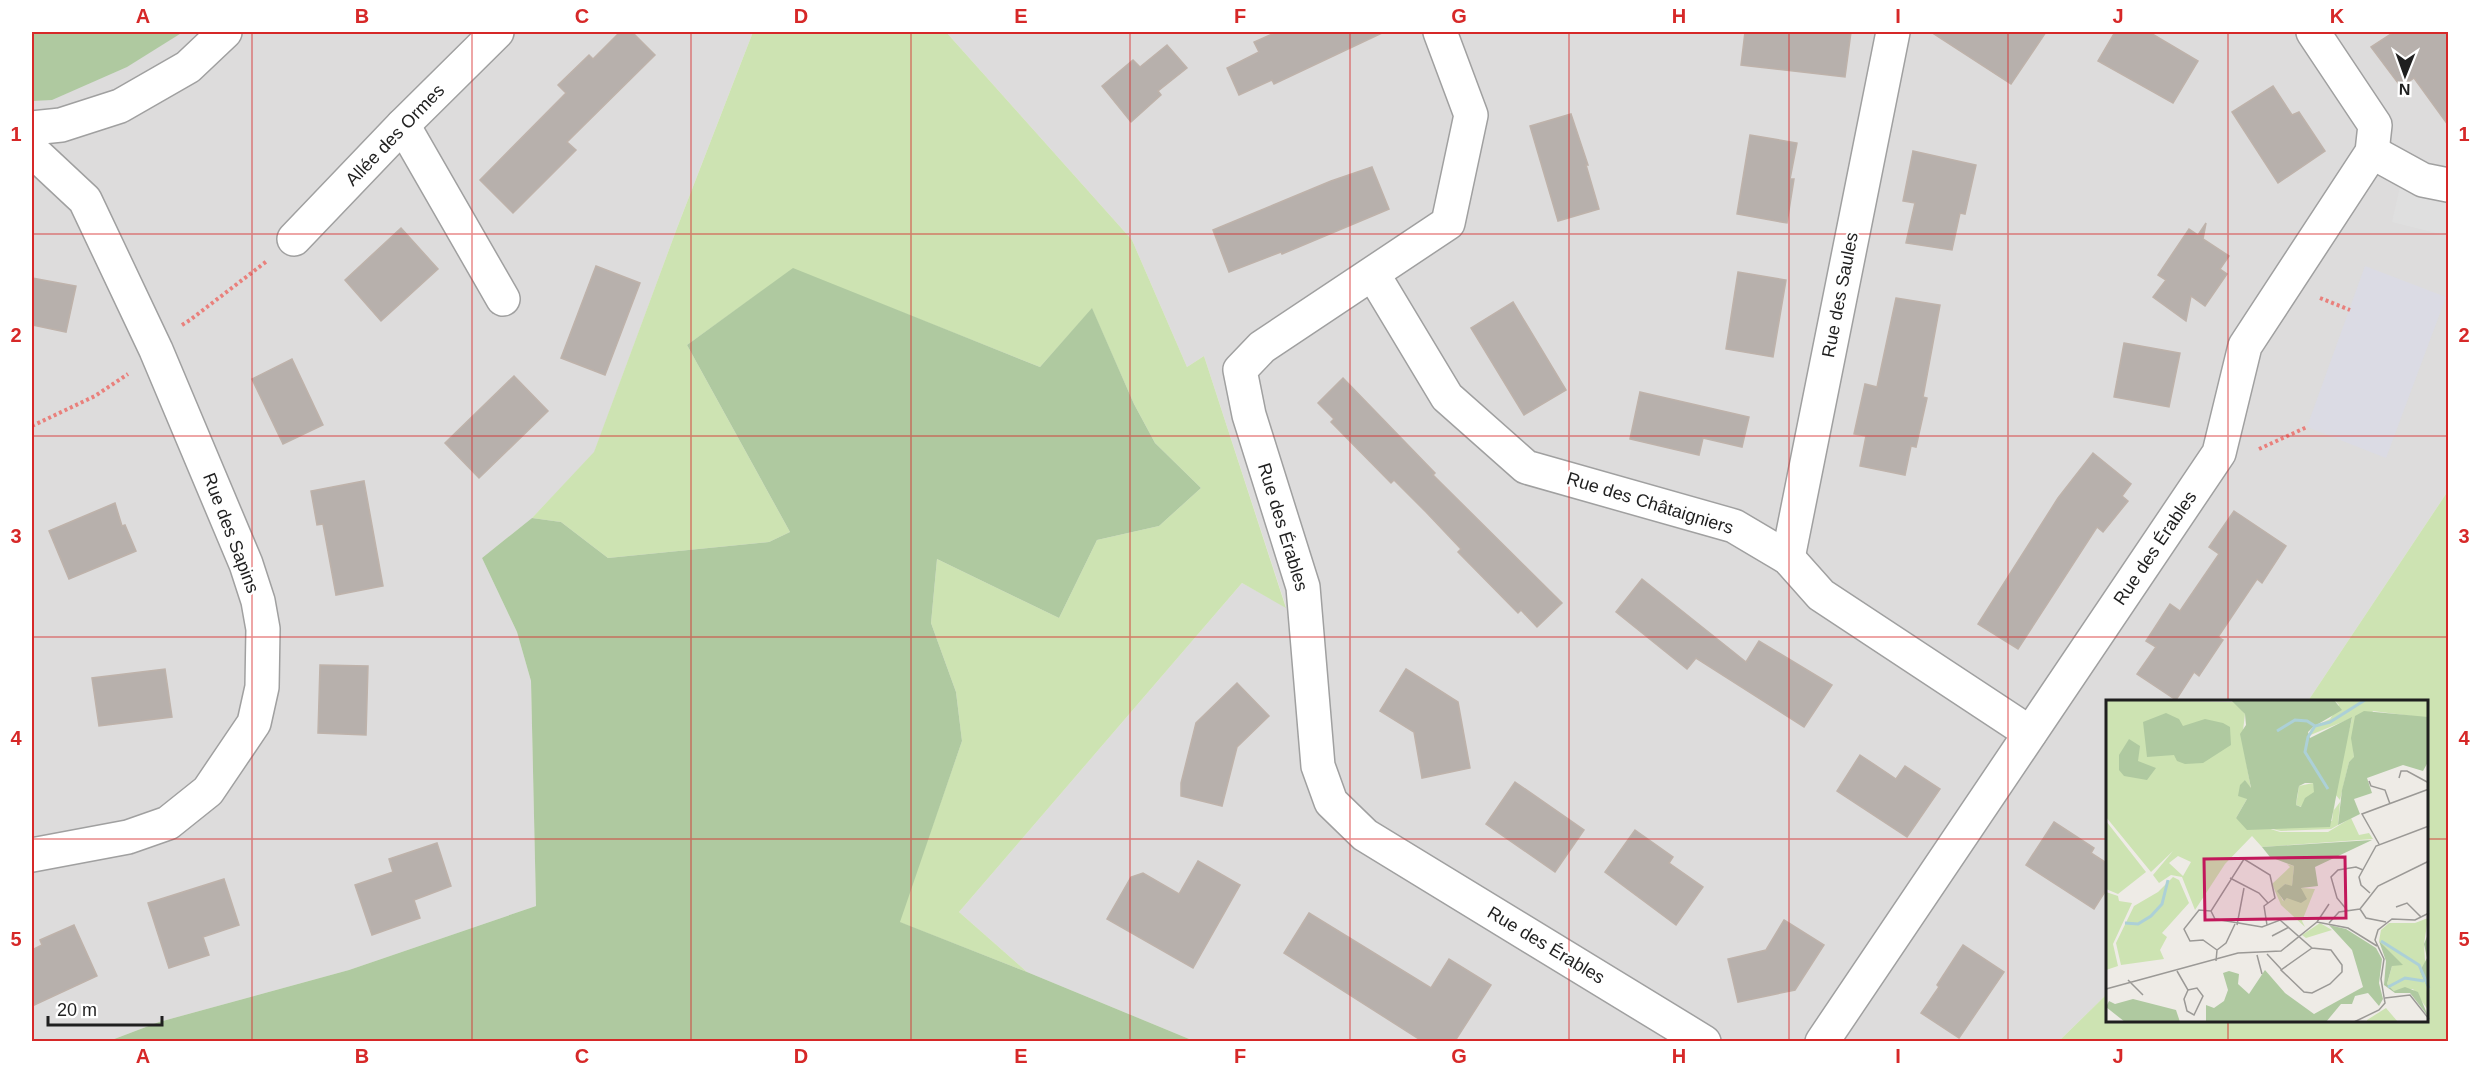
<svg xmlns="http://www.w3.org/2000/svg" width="2480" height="1073" font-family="Arial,sans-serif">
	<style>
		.residential { fill: #dddcdc }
		.grass { fill: #cde3b2 }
		.forest { fill: #afc9a0 }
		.parking { fill: #dfdfdf }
		.plaza { fill: #dbdbe4 }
		.building { fill: #b7b0ac; stroke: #beb2aa; stroke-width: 1.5 }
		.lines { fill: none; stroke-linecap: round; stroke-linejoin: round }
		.minor-casing { stroke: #a0a0a0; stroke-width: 36 }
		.path { stroke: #e9807c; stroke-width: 4; stroke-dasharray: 3 3; stroke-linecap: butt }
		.minor { stroke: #fff; stroke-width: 33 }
		.grid { fill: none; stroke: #d62828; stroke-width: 1.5; stroke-opacity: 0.55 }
		.labels { text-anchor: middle; stroke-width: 4.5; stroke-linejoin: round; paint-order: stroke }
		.street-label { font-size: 18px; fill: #1f1f1f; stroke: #fff }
		.inset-river { fill: none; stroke: #acd0d7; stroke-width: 3 }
		.inset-road { fill: none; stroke: #9b9996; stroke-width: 1.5 }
		.view { fill: #c2185b; fill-opacity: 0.15; stroke: #c2185b; stroke-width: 3 }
		.inset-edge { fill: none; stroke: #1f1f1f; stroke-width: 3 }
		.neatline { fill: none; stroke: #d62828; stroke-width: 2 }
		.grid-label { font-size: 20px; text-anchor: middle; font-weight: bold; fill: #d62828 }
	</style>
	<rect width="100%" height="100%" fill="#eeebe6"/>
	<g class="residential">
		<path d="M32,32H753L677,228L594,453L532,518L482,558L517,632L531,681L536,906L349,970L159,1022L109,1041H32Z"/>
		<path d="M946,32H2448V491L2308,701H2108V993L2059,1041H1194L1027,972L959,912L1242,583L1286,607L1204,356L1187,367L1132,240Z"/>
	</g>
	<g class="grass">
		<path d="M753,32H946L1132,240L1187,367L1204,356L1286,608L1242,583L959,912L1027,972L899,922L962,741L956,692L931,623L937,559L1059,618L1097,540L1159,526L1201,488L1155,443L1134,404L1092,309L1040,367L793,269L687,345L790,532L769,542L608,558L561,522L532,518L594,452L677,228Z"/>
		<path d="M2448,491V1041H2059L2108,993V1020H2428V701H2308Z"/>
	</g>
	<g class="forest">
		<path d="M32,32H183L127,67L52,100L32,101Z"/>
		<path d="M793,268L1040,367L1092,308L1134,404L1155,443L1201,488L1159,526L1097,540L1059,618L937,559L931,623L956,692L962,741L900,922L1027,972L1194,1041H109L159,1022L349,970L536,906L531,681L517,632L482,558L532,518L561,522L608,558L769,542L790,532L687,345Z"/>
	</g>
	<path class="parking" d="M2400,187L2448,198V236L2392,222Z"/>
	<path class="plaza" d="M2365,266L2446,297L2386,458L2307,427Z"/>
	<g class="building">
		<path d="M620,32H632L655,55L567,142L576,150L513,213L480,180L566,93L558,85L589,55L593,59Z"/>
		<path d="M1277,32H1384L1274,84L1272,80L1239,95L1227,68L1259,52L1254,42Z"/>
		<path d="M1745,32H1851L1845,77L1741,65Z"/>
		<path d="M1931,32H2046L2011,84Z"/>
		<path d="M2115,32H2149L2198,61L2173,103L2098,61Z"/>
		<path d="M2394,32H2448V125L2414,78L2401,87L2371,47Z"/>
		<path d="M1167,45L1187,68L1158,91L1161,95L1131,122L1102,86L1133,60L1140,67Z"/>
		<path d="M2273,86L2292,115L2299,112L2325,151L2278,183L2232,112Z"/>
		<path d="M1571,114L1588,165H1586L1599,209L1558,221L1530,126Z"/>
		<path d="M1750,135L1797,143L1790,179H1794L1787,223L1737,214Z"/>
		<path d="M1913,151L1976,165L1965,214L1960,213L1952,250L1906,243L1915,203L1903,201Z"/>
		<path d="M1372,167L1389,209L1282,254L1281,252L1229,272L1213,230L1331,181Z"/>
		<path d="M2206,223L2203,239L2229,256L2220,269L2227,274L2205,306L2191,296L2186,321L2153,297L2166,280L2158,275L2189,229L2198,235Z"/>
		<path d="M401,228L438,269L381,321L345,280Z"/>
		<path d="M596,266L640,283L605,375L561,358Z"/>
		<path d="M1738,272L1786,280L1773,357L1726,349Z"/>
		<path d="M32,278L76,286L66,332L32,325Z"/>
		<path d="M1896,298L1940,305L1923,397L1927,398L1916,447L1911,446L1905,475L1860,466L1866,436L1854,434L1865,384L1877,387Z"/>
		<path d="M1513,302L1566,390L1524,415L1471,328Z"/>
		<path d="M2124,343L2180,353L2169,407L2114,397Z"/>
		<path d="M292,359L323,425L283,444L252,379Z"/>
		<path d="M514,376L548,411L479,478L445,443Z"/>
		<path d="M1343,378L1435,473L1433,475L1562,603L1537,627L1521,610L1518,613L1458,552L1461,549L1426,512L1394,480L1391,483L1331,422L1334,419L1318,403Z"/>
		<path d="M1640,392L1749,417L1742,447L1703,438L1699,455L1630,439Z"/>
		<path d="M2093,453L2131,484L2122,496L2128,501L2103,532L2097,527L2018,649L1978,624L2058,498Z"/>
		<path d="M364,481L383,586L336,595L323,524L317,525L311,491Z"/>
		<path d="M115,503L122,526L125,525L136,551L69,579L49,531Z"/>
		<path d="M2234,511L2286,546L2262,583L2257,579L2218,637L2223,640L2199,676L2194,672L2176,700L2137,674L2156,647L2146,641L2170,604L2180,611L2219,554L2209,547Z"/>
		<path d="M1642,579L1746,662L1759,641L1832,685L1804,727L1696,658L1687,669L1616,612Z"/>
		<path d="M320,665L368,666L366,735L318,733Z"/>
		<path d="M165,669L172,717L99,726L92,678Z"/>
		<path d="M1406,669L1458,702L1470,768L1422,778L1414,732L1380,711Z"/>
		<path d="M1237,683L1269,716L1237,747L1222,806L1181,796V783L1196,723Z"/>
		<path d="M1860,755L1896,779L1905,766L1940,789L1907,837L1837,791Z"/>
		<path d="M1515,782L1584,830L1555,872L1486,824Z"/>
		<path d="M2054,822L2094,848L2091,853L2108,864V887L2094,909L2026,865Z"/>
		<path d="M1635,830L1673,857L1669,863L1703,887L1676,925L1605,872Z"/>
		<path d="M437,843L451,886L414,900L420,918L372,935L355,885L393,872L389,859Z"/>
		<path d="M1198,861L1240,885L1193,968L1107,919L1131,877L1143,873L1179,894Z"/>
		<path d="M224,879L239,925L203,937L209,955L169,968L148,903Z"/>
		<path d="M1309,913L1431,988L1449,959L1491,985L1455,1041H1422L1284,953Z"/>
		<path d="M1784,920L1824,945L1795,990L1738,1002L1728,959L1766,950Z"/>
		<path d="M74,925L97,976L32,1006V950L42,945L40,940Z"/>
		<path d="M1963,945L2004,972L1959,1038L1921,1013L1939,987L1937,985Z"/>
	</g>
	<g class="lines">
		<g class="minor-casing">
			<g id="minor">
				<path d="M1440,32L1471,115L1448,223L1262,347L1240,370L1249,415L1303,587L1318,766L1331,802L1365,835L1704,1042"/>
				<path d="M403,125L503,299"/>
				<path d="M32,128L61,125L120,106L188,67L225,32"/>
				<path d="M2372,152L2423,180L2448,185"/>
				<path d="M32,154L39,157L85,200L156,350L246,564L258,601L263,629L262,687L254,723L208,791L168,823L128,837L32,855"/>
				<path d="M294,239L403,125L497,32"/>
				<path d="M1373,274L1447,397L1526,467L1734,526L1788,558L1821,595L2030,733"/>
				<path d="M1788,558L1893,32"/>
				<path d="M1822,1042L2219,453L2245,346L2372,152L2375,125L2313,32"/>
			</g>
		</g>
		<g class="path">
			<path d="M2320,298L2350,310"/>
			<path d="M182,325L190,320L267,261"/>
			<path d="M32,426L95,396L128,374"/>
			<path d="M2259,449L2307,427"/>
		</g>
		<use href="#minor" class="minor"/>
	</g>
	<path class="grid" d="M252,32V1042M472,32V1042M691,32V1042M911,32V1042M1130,32V1042M1350,32V1042M1569,32V1042M1789,32V1042M2008,32V1042M2228,32V701M32,234H2448M32,436H2448M32,637H2448M32,839H2108M2428,839H2448M2228,1020V1042"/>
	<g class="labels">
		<g class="street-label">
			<text transform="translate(395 135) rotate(-46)" y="6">Allée des Ormes</text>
			<text transform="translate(1840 295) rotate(-79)" y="6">Rue des Saules</text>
			<text transform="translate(1650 503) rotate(17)" y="6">Rue des Châtaigniers</text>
			<text transform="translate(1283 527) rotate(73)" y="6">Rue des Érables</text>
			<text transform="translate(231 533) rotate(69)" y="6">Rue des Sapins</text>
			<text transform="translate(2155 548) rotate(-56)" y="6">Rue des Érables</text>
			<text transform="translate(1546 945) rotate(31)" y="6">Rue des Érables</text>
		</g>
	</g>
	<g transform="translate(2106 700)">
		<rect width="322" height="322" fill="#eeebe6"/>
		<path d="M0,0L129,2L139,14L136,39L145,89L139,80L141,99L130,118L174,132H222L245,118L253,135L263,133L267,139L156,147L146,136L119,164L89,210L76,177L65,175L53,183L47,175L67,151L45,172L0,117ZM72,156L85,162L77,176L63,163ZM228,0H322L321,18L267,11L247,44L248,58L243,62L234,100L229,94L230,84L246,18L202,36L207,27L224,19L233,5ZM207,83L209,92L196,107L190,105L193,86ZM229,96L228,110L234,102L232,125L225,129L175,131L162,128L226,121ZM0,121L40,172L12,194L0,189ZM181,164L188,166L186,187L179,184L172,191L177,201L196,188L209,189L196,221L199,227L175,205L166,184L184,167ZM67,177L73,180L83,203L56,233L61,237L54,250L58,259L15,265L10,243L28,206L52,192ZM0,192L12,196L13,201L26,203L7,244L12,266L0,270ZM322,218L318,244L322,310L307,289L288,291L281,284L288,259L273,241L275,230L283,223H309ZM214,223L226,230L200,238L196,235ZM280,308L292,322H261V320Z" fill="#cde3b2" fill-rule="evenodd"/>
		<path d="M125,0H228L236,10L207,27L202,32L204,38L246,17L224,127L141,130L130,118L141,99L132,96L134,85L139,80L145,88L134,34L140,25L139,14ZM199,83H207L208,92L199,98L195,107L190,105L191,97L193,86ZM258,11L322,17V62L317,71L297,65L261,78L266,93L248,99L254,114L232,125L236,90L243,62L248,57L245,38L249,16ZM60,13L73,19L77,26L99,19L117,23L124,27L125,45L97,63L79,64L71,61L68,55L41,57L37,22ZM23,39L34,46L32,61L50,68L41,80L18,76L13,70V55ZM266,140L209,167L212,186L195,188L201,199L195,203L181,198L178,201L171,191L179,184L186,186L188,166L164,157L156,147ZM223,225L240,229L270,248L276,259L273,283L277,299L273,306L262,293L249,296L246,304H235L220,322H100V305L108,308L118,301L122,290L117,273L123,271L133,274L132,284L143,294L159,270L179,293L208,314L257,287L246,250ZM322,234V289L314,271L321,258L318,244ZM273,241L297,265L286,266L281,284L288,291L299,287L312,292L322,316L304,293H289L278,285L280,261ZM27,299L70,310L74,322H19L0,307L3,301L9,304Z" fill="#afc9a0" fill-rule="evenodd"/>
		<path class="inset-river" d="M171,31L189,20L201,21L209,26M222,89L199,52L202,37L209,26L224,22L259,0M19,223L32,224L45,216L56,204L62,180M275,241L313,265L323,288M282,287L299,278L318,281"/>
		<path class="inset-road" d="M293,78L295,71H301L323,83M263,81L265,86L279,90L284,104M273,144L256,114L323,89M124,178L153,193L162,203M264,193L255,185L253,177L270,146L323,126M290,207L301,203L315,217M254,209L272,186L323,161M254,209L260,218L280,222M241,210L231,198L225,177L232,170L250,167L257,170M105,211L93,210L78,229L84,241L97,240L111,250L110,261M211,222L223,204M223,223L233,212L254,209M131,225L138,188M161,225L158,206L169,198L164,175L138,159L105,211L109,219L156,227L174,220L206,248L225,250L236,265V272L224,284L206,293L198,292L175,270L206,248M166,236L183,227M111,250L120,243L129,224M161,254L175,269M151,255L156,274M71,271L82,290L78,299L81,311L88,315L97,296L91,288L82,290M22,280L37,295M0,289L132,253L175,251L211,222L242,228L271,246M279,298L304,295L323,319M248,322L273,310L279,303L275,279L278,259L269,240L272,230L286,219L309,220L323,213"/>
		<path class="view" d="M239,157L240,218L99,220L98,159Z"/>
		<rect width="322" height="322" class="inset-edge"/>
	</g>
	<rect width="2480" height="1073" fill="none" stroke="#ffffff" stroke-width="66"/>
	<g transform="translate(2405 75) rotate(181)" stroke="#ffffff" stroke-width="4.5" paint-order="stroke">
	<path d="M0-4.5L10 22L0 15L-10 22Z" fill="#1f1f1f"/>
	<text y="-9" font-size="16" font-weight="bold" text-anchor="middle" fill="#1f1f1f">N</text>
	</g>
	<path d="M48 1016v9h114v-9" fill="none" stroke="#1f1f1f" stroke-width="3"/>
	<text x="57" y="1016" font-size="18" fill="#1f1f1f" stroke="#ffffff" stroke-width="4.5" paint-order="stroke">20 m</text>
	<rect x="33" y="33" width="2414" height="1007" class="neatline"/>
	<g class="grid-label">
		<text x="143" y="23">A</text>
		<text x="362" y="23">B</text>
		<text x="582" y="23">C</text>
		<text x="801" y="23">D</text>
		<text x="1021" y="23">E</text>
		<text x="1240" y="23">F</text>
		<text x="1459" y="23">G</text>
		<text x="1679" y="23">H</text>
		<text x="1898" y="23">I</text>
		<text x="2118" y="23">J</text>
		<text x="2337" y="23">K</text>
		<text x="16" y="141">1</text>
		<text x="2464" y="141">1</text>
		<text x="16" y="342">2</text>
		<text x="2464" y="342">2</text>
		<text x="16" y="543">3</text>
		<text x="2464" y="543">3</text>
		<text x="16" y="745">4</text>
		<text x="2464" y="745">4</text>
		<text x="16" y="946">5</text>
		<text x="2464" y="946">5</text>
		<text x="143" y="1063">A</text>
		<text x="362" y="1063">B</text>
		<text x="582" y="1063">C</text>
		<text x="801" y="1063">D</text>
		<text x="1021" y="1063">E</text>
		<text x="1240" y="1063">F</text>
		<text x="1459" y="1063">G</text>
		<text x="1679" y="1063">H</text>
		<text x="1898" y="1063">I</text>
		<text x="2118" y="1063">J</text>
		<text x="2337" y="1063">K</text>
	</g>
</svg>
